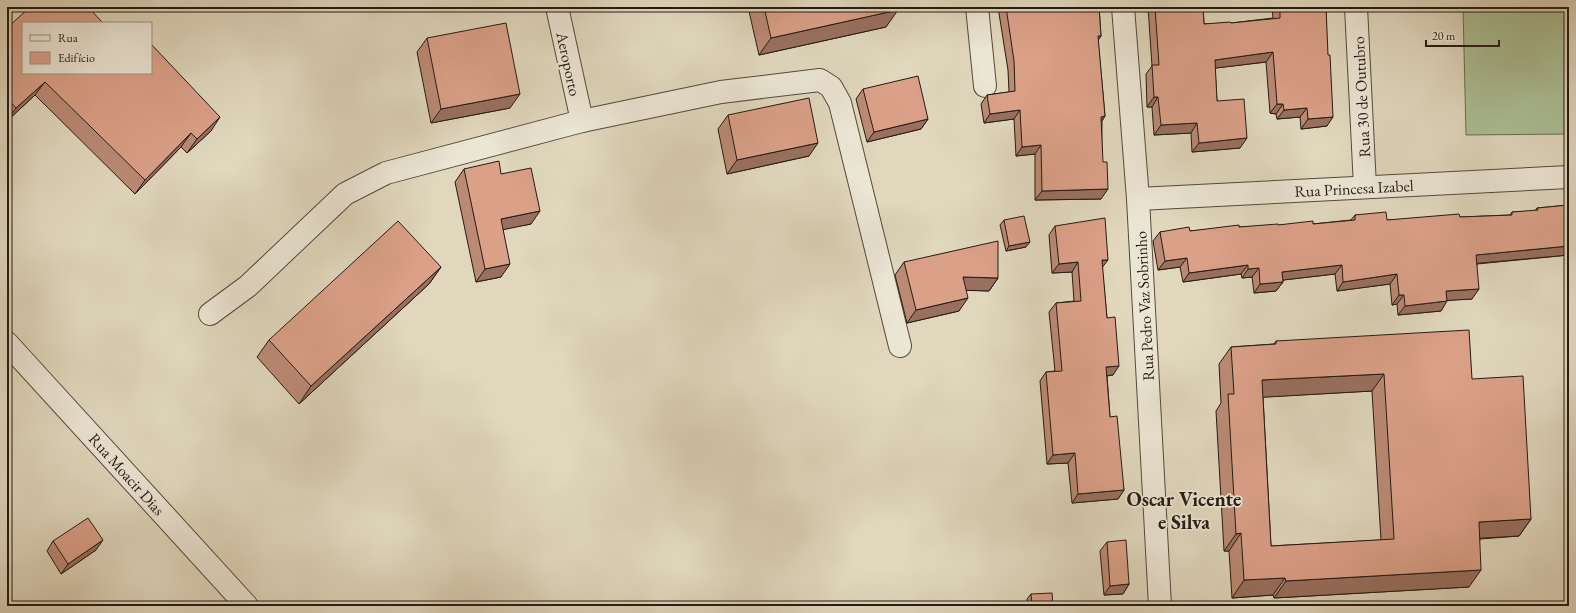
<svg xmlns="http://www.w3.org/2000/svg" width="1576" height="613" font-family="'EB Garamond',serif">
	<style>
		.grass { fill: #acbf96; stroke: #686d54 }
		.lines { fill: none; stroke-linecap: round; stroke-linejoin: round }
		.minor-casing { stroke: #544a3d; stroke-width: 24 }
		.minor { stroke: #ebe5d4; stroke-width: 22 }
		.wall { fill: #bb8a75; stroke: #251b12; fill-rule: evenodd }
		.shaded-wall { fill: #99705f; stroke: #251b12 }
		.building { fill: #daa088; stroke: #251b12; fill-rule: evenodd }
		.labels { text-anchor: middle; stroke-width: 3.5; stroke-linejoin: round; paint-order: stroke }
		.street-label { font-size: 16px; fill: #251b12; stroke: #ebe5d4 }
		.district-label { font-size: 20px; font-weight: bold; fill: #251b12; stroke: #ebe5d4 }
	</style>
	<rect width="100%" height="100%" fill="#e0d7bd"/>
	<filter id="stains"><feTurbulence type="fractalNoise" baseFrequency=".005" numOctaves="4"/><feColorMatrix values="0 0 0 0 .2 0 0 0 0 .09 0 0 0 0 .02 0 0 0 .5 -.17"/></filter>
	<radialGradient id="worn" r=".72"><stop offset=".6" stop-color="#630" stop-opacity="0"/><stop offset="1" stop-color="#630" stop-opacity=".3"/></radialGradient>
	<path class="grass" d="M1463,7H1569V134L1466,135Z"/>
	<g class="lines">
		<g class="minor-casing">
			<g id="minor">
				<path d="M557,7L582,121"/>
				<path d="M977,7L985,86"/>
				<path d="M1123,7L1138,199L1160,606"/>
				<path d="M1356,7L1365,187"/>
				<path d="M1138,199L1569,177"/>
				<path d="M210,314L248,286L345,194L386,173L582,121L721,92L820,80L831,87L840,103L900,346"/>
				<path d="M7,343L247,606"/>
			</g>
		</g>
		<use href="#minor" class="minor"/>
	</g>
	<g class="wall">
		<path d="M748,7H898L886,27L759,55Z"/>
		<path d="M998,7H1099L1101,36L1098,40L1105,116L1102,121L1101,199L1035,200V154L1016,156L1014,119L984,123L981,104L987,95L1009,92L1008,70Z"/>
		<path d="M1148,7H1203L1204,24L1231,23L1273,18L1272,7H1326L1327,126L1301,129L1300,117L1277,119L1276,114L1270,113L1266,62L1215,68L1217,101L1240,148L1192,152L1191,133L1154,135L1152,107H1147L1146,74L1152,66Z"/>
		<path d="M23,23L211,131L187,153L181,147L135,194L35,95L7,121V28Z"/>
		<path d="M427,38L510,108L431,123L417,52Z"/>
		<path d="M863,89L928,119L921,129L867,142L856,99Z"/>
		<path d="M728,115L809,156L727,174L718,129Z"/>
		<path d="M464,169L501,174L531,224L503,229L501,277L476,282L455,182Z"/>
		<path d="M1569,205V255L1477,264L1472,299L1447,300L1441,311L1398,315L1397,304L1392,305L1390,284L1337,291L1335,274L1283,280V282L1276,291L1254,293L1252,277L1242,278L1241,274L1183,282L1180,267L1158,270L1153,241L1160,232L1190,231L1239,227L1313,224L1351,220L1355,215L1387,220L1460,217L1510,215L1512,212L1535,211L1537,208Z"/>
		<path d="M1004,220L1026,247L1006,251L1000,225Z"/>
		<path d="M1055,226L1102,267L1107,318L1113,375L1107,376L1110,417L1124,490L1118,499L1072,503L1068,463L1047,464L1040,381L1046,372L1055,371L1049,312L1056,303L1074,301L1072,272L1052,273L1049,235Z"/>
		<path d="M904,262L998,278L989,291L966,290L959,311L907,323L895,275Z"/>
		<path d="M441,267L429,284L299,404L257,357L269,340Z"/>
		<path d="M1276,341L1472,379L1531,519L1519,536L1480,539L1469,587L1274,598L1273,595L1232,598L1229,551H1224L1216,411L1221,403L1219,364L1231,347L1274,344ZM1372,391L1381,540L1271,546L1263,397Z"/>
		<path d="M53,541L96,550L61,574L47,551Z"/>
		<path d="M1107,542L1129,584L1123,594L1104,595L1100,551Z"/>
		<path d="M1031,594L1053,606H1028L1027,599Z"/>
	</g>
	<g class="shaded-wall">
		<path d="M1409,7H1424L1407,9Z"/>
		<path d="M898,10L886,27L759,55L771,38Z"/>
		<path d="M1098,36H1101L1095,45Z"/>
		<path d="M1273,52L1266,62L1208,69L1215,60Z"/>
		<path d="M45,82L35,95L7,121L16,108Z"/>
		<path d="M520,94L510,108L431,123L441,109Z"/>
		<path d="M1154,97H1158L1152,107H1147Z"/>
		<path d="M1277,104H1283L1276,114L1270,113Z"/>
		<path d="M1307,108L1300,117L1277,119L1284,110Z"/>
		<path d="M1020,110L1014,119L984,123L990,114Z"/>
		<path d="M1105,116L1099,125L1101,117Z"/>
		<path d="M220,117L211,131L187,153L197,139Z"/>
		<path d="M1333,117L1327,126L1301,129L1308,119Z"/>
		<path d="M928,119L921,129L867,142L874,132Z"/>
		<path d="M1197,123L1191,133L1154,135L1161,125Z"/>
		<path d="M191,133L181,147L135,194L145,180Z"/>
		<path d="M1247,138L1240,148L1192,152L1199,143Z"/>
		<path d="M818,143L809,156L727,174L737,160Z"/>
		<path d="M1041,145L1035,154L1016,156L1022,147Z"/>
		<path d="M1108,189L1101,199L1035,200L1042,191Z"/>
		<path d="M540,211L531,224L492,232L501,219Z"/>
		<path d="M1030,242L1026,247L1006,251L1009,246Z"/>
		<path d="M1569,246V255L1470,264L1476,255Z"/>
		<path d="M1187,258L1180,267L1158,270L1165,261Z"/>
		<path d="M1102,260H1108L1101,269Z"/>
		<path d="M1078,262L1072,272L1052,273L1059,264Z"/>
		<path d="M510,264L501,277L476,282L485,269Z"/>
		<path d="M1248,265L1241,274L1183,282L1189,273Z"/>
		<path d="M1342,265L1335,274L1275,281L1282,272Z"/>
		<path d="M441,267L429,284L299,404L311,386Z"/>
		<path d="M1259,268L1252,277L1242,278L1248,269Z"/>
		<path d="M1397,274L1390,284L1337,291L1343,282Z"/>
		<path d="M963,277L998,278L989,291L954,290Z"/>
		<path d="M1283,282L1276,291L1254,293L1260,284Z"/>
		<path d="M1479,289L1472,299L1440,301L1446,291Z"/>
		<path d="M1399,295H1404L1397,304L1392,305Z"/>
		<path d="M968,298L959,311L907,323L916,310Z"/>
		<path d="M1447,301L1441,311L1398,315L1405,306Z"/>
		<path d="M1119,366L1113,375L1100,376L1106,367Z"/>
		<path d="M1384,374L1372,391L1250,398L1262,380Z"/>
		<path d="M1075,453L1068,463L1047,464L1053,455Z"/>
		<path d="M1124,490L1118,499L1072,503L1078,494Z"/>
		<path d="M1531,519L1519,536L1467,539L1479,522Z"/>
		<path d="M1241,533L1229,551H1224L1236,534Z"/>
		<path d="M103,540L96,550L61,574L68,564Z"/>
		<path d="M1481,570L1469,587L1274,598L1286,581Z"/>
		<path d="M1285,578L1273,595L1232,598L1244,580Z"/>
		<path d="M1129,584L1123,594L1104,595L1110,586Z"/>
	</g>
	<g class="building">
		<path d="M30,7H88L103,23H23V73H151V44L220,117L197,139L191,133L145,180L45,82L16,108L7,98V28Z"/>
		<path d="M764,7H898V10L771,38Z"/>
		<path d="M1006,7H1099L1101,36H1098L1105,116L1101,117L1103,162H1107L1108,189L1042,191L1041,145L1022,147L1020,110L990,114L987,95L1015,91L1014,61Z"/>
		<path d="M1155,7H1203L1204,24L1230,22L1231,23L1280,18V7H1326L1328,55H1330L1333,117L1308,119L1307,108L1284,110L1283,104H1277L1273,52L1215,60L1217,101L1244,99L1247,138L1199,143L1197,123L1161,125L1158,97H1154L1152,65H1159Z"/>
		<path d="M506,23L520,94L441,109L427,38Z"/>
		<path d="M918,76L928,119L874,132L863,89Z"/>
		<path d="M809,98L818,143L737,160L728,115Z"/>
		<path d="M499,161L501,174L531,168L540,211L501,219L510,264L485,269L464,169Z"/>
		<path d="M1569,205V246L1476,255L1479,289L1446,291L1447,301L1405,306L1404,295H1399L1397,274L1343,282L1342,265L1282,272L1283,282L1260,284L1259,268L1248,269V265L1189,273L1187,258L1165,261L1160,232L1189,227L1190,231L1239,225V227L1278,224V225L1313,221V224L1355,220V215L1386,212L1387,220L1459,214L1460,217L1512,215V212L1538,210L1537,208Z"/>
		<path d="M1024,216L1030,242L1009,246L1004,220Z"/>
		<path d="M1105,218L1108,260H1102L1107,318L1115,317L1119,366L1106,367L1110,417L1117,416L1124,490L1078,494L1075,453L1053,455L1046,372L1062,371L1056,303L1081,301L1078,262L1059,264L1055,226Z"/>
		<path d="M398,221L441,267L311,386L269,340Z"/>
		<path d="M998,241V278L963,277L968,298L916,310L904,262Z"/>
		<path d="M1469,330L1472,379L1523,376L1531,519L1479,522L1481,570L1286,581L1285,578L1244,580L1241,533L1236,534L1228,394H1234L1231,347L1276,344V341ZM1384,374L1394,539L1271,546L1262,380Z"/>
		<path d="M88,518L103,540L68,564L53,541Z"/>
		<path d="M1126,540L1129,584L1110,586L1107,542Z"/>
		<path d="M1052,593L1053,606H1032L1031,594Z"/>
	</g>
	<g class="labels">
		<g class="street-label">
			<text transform="translate(569 64) rotate(78)" y="6">Aeroporto</text>
			<text transform="translate(1361 97) rotate(-93)" y="6">Rua 30 de Outubro</text>
			<text transform="translate(1354 188) rotate(-3)" y="6">Rua Princesa Izabel</text>
			<text transform="translate(1144 306) rotate(-93)" y="6">Rua Pedro Vaz Sobrinho</text>
			<text transform="translate(127 474) rotate(48)" y="6">Rua Moacir Dias</text>
		</g>
		<g class="district-label">
			<text x="1184" y="506">Oscar Vicente<tspan x="1184" dy="23">e Silva</tspan></text>
		</g>
	</g>
	<rect width="1576" height="613" fill="none" stroke="#e0d7bd" stroke-width="24"/>
	<rect x="8" y="8" width="1560" height="597" fill="none" stroke="#251b12" stroke-width="2"/>
	<rect x="12" y="12" width="1552" height="589" fill="none" stroke="#251b12"/>
	<rect x="22" y="22" width="130" height="52" fill="#ebe5d4" stroke="#9c9486"/>
	<rect x="30" y="35" width="20" height="6" fill="#ebe5d4" stroke="#9c9486"/>
	<text x="58" y="42" font-size="12" fill="#251b12">Rua</text>
	<rect x="30" y="52" width="20" height="12" fill="#daa088" stroke="#9c9486"/>
	<text x="58" y="62" font-size="12" fill="#251b12">Edifício</text>
	<path d="M1426 40v6h73v-6" fill="none" stroke="#251b12" stroke-width="2"/>
	<text x="1432" y="40" font-size="12" fill="#251b12" stroke="#ebe5d4" stroke-width="3" paint-order="stroke">20 m</text>
	<rect width="100%" height="100%" filter="url(#stains)"/>
	<rect width="100%" height="100%" fill="url(#worn)"/>
</svg>
